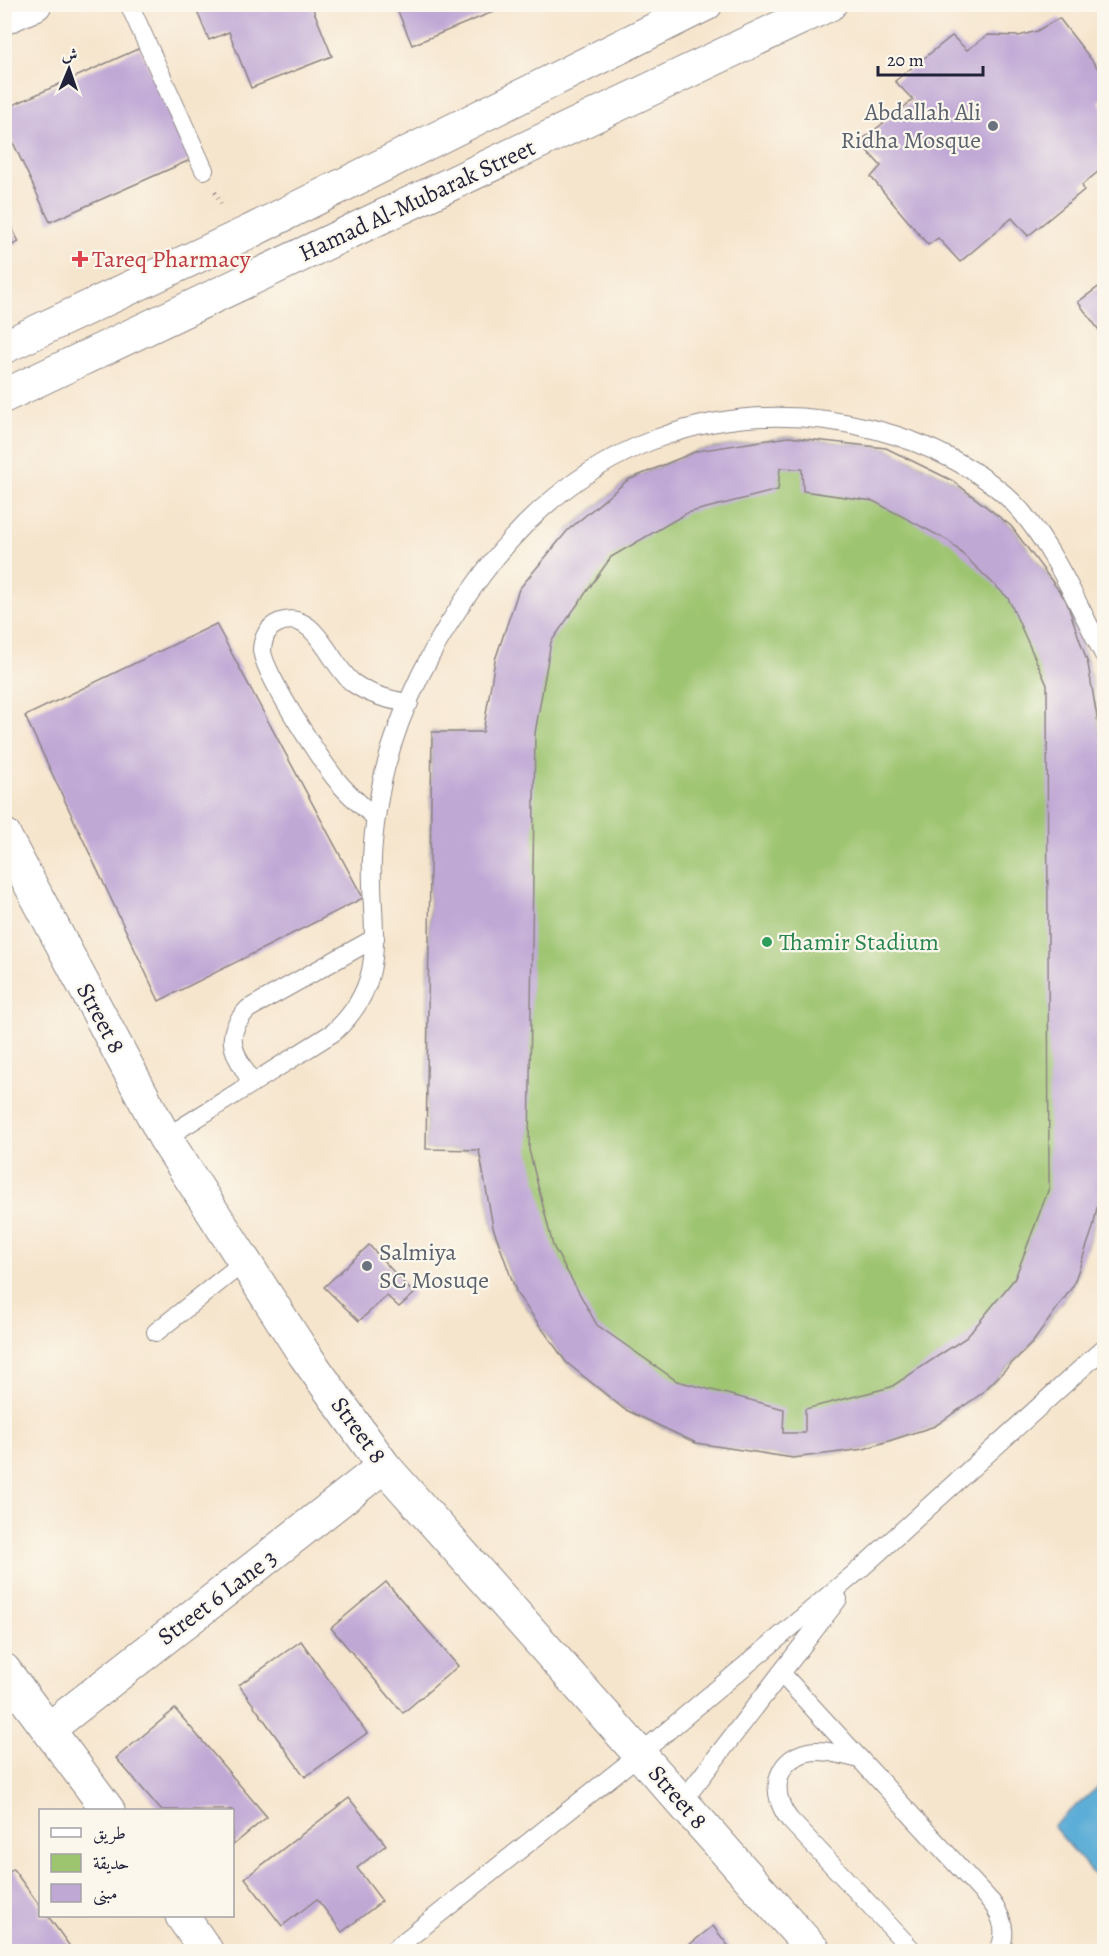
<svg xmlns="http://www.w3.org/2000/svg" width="1109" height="1956" font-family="Alegreya,Amiri,serif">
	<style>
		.green { fill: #9dc46f; stroke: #607355; stroke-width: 1.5 }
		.water { fill: #5cadd7; stroke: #3f6889; stroke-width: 1.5 }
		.building { fill: #c0a8d5; fill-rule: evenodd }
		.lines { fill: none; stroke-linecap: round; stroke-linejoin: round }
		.lane-casing { stroke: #8c8484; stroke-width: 20 }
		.street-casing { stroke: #8c8484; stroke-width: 35 }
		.secondary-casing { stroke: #8c8484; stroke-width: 35 }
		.path { stroke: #8c8484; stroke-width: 4; stroke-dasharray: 1.5 4.5; stroke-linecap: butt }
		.lane { stroke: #fff; stroke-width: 18 }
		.street { stroke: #fff; stroke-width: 33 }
		.secondary { stroke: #fff; stroke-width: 33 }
		.worship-dot { fill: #6b7280; stroke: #fbf7ec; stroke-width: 2 }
		.health-dot { fill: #e0444e; stroke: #fbf7ec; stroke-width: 2 }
		.leisure-dot { fill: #2e9e5b; stroke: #fbf7ec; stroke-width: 2 }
		.labels { text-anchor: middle; stroke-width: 4.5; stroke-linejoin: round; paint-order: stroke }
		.worship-label { font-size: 24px; fill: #5b616d; stroke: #fbf7ec; text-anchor: end }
		.street-label { font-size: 24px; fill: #22223b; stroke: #fbf7ec }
		.health-label { font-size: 24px; fill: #be3a42; stroke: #fbf7ec; text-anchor: start }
		.leisure-label { font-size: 24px; fill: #27864d; stroke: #fbf7ec; text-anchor: start }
	</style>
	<rect width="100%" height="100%" fill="#fbf7ec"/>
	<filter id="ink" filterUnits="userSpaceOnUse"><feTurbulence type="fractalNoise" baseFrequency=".0167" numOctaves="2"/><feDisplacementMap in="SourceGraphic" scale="12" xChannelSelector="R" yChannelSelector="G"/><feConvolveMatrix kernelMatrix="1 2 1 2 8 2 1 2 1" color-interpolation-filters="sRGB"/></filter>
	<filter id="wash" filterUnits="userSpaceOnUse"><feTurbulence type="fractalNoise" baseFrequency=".008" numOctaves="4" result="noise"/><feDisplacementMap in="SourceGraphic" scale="24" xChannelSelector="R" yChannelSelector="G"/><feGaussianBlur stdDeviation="1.35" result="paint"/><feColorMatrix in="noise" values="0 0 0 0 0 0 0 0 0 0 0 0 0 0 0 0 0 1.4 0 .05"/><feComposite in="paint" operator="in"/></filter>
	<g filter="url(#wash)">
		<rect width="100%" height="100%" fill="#f6e5cd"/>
		<path class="green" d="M788,437L886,448L953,481L1011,526L1066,600L1088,664L1100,734L1104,735V1172L1093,1228L1073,1286L1033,1342L981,1394L935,1426L864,1449L793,1458L696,1443L624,1409L566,1362L517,1294L493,1227L479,1150L426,1149L432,732H483L568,530L628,480L697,451Z"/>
		<path class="water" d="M1104,1782V1886L1053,1826Z"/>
		<g id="blocks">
			<g class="building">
				<path d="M194,4H311L332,56L251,88L229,32L209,40Z"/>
				<path d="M395,4H504L505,7L412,45Z"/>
				<path d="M1059,18L1104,76V98L1099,102L1104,109V167L1082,185L1084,190L1028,236L1012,218L960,262L938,238L928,245L871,177L881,166L859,142L913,100L895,81L952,36L967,50L988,35L1019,36L1037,31Z"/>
				<path d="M140,48L190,160L50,222L4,123V109Z"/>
				<path d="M4,212L19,242L4,249Z"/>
				<path d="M1104,283V337L1078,302Z"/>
				<path d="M788,437L886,448L953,481L1011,526L1066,600L1088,664L1100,735H1104V1172L1093,1228L1073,1286L1033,1342L981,1394L935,1426L864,1449L793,1458L696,1443L624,1409L566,1362L517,1294L493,1227L479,1150L426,1149L432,732H483L495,660L519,589L568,530L628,480L697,451ZM780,468L802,469L803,491L873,501L949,541L1008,598L1047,685L1049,1188L1015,1278L967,1337L891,1387L805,1409V1433H783L784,1409L677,1381L597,1325L553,1246L529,1150L535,733L551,642L611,557L687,513L778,490Z"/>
				<path d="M216,624L363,898L159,1001L25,716Z"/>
				<path d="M369,1245L414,1294L399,1307L387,1296L359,1321L324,1287Z"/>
				<path d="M386,1582L458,1666L403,1713L331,1628Z"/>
				<path d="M301,1641L367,1733L305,1777L239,1685Z"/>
				<path d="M175,1709L267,1817L232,1846V1810H161L116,1758Z"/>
				<path d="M349,1798L386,1845L357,1868L382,1901L342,1932L317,1899L282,1926L245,1878Z"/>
				<path d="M13,1869L40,1906V1916H48L74,1952H5V1876Z"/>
				<path d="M713,1926L733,1952H680Z"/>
			</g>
		</g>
	</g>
	<g filter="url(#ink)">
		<use href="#blocks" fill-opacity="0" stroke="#8c8484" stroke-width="1.5"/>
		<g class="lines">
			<g class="lane-casing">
				<g id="lane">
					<path d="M129,4L204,170"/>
					<path d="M376,818C363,807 350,796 339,783C323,764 261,670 262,649C263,638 268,627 278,623C315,607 329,664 353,683C370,695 388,700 409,703"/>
					<path d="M252,1083C236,1055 220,1037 248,1009L375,938"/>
					<path d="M165,1138L334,1032C392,978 369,928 372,858C373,833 377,807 382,782C398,709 437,635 482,575C577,446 720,389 877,430C927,443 986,471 1021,511C1056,553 1079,607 1104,655"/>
					<path d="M156,1332L244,1262"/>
					<path d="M781,1673L992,1903C1003,1918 1008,1934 998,1952"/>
					<path d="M860,1759C844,1756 824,1748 808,1752C773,1760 770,1796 790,1820L914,1952"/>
					<path d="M682,1802L838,1599"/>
					<path d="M391,1952L640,1754L859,1570L1104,1348"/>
				</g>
			</g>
			<g class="street-casing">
				<g id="street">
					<path d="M4,18L35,4"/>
					<path d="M4,835L165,1138L304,1354L384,1466L815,1952"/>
					<path d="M4,1670L108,1810"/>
					<path d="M50,1728L384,1466"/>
					<path d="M182,1916L207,1952"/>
				</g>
			</g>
			<g class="secondary-casing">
				<g id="secondary">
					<path d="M4,347L251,231L706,4"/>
					<path d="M4,396L830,4"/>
				</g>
			</g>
			<path class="path" d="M215,192L223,207"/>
			<use href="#lane" class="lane"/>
			<use href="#street" class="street"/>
			<use href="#secondary" class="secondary"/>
		</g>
	</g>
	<g class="worship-dot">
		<circle cx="993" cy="126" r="6"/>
		<circle cx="367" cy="1266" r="6"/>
	</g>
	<path class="health-dot" d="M77 250h6v6h6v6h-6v6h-6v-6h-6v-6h6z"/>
	<circle class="leisure-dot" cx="767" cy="942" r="6"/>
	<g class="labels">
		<g class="worship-label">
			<text x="981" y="120">Abdallah Ali<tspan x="981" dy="28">Ridha Mosque</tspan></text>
			<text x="379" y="1260" text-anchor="start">Salmiya<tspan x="379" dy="28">SC Mosuqe</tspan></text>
		</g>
		<g class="street-label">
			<text transform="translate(417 200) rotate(-25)" y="8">Hamad Al-Mubarak Street</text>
			<text transform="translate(101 1018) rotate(62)" y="8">Street 8</text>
			<text transform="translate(359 1430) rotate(54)" y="8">Street 8</text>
			<text transform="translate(217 1597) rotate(-37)" y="8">Street 6 Lane 3</text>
			<text transform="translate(678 1797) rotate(49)" y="8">Street 8</text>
		</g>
		<g class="health-label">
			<text x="92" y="267">Tareq Pharmacy</text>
		</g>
		<g class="leisure-label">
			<text x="779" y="950">Thamir Stadium</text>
		</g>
	</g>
	<rect width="1109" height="1956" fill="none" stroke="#fbf7ec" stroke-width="24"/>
	<rect x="39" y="1809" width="195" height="108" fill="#fbf7ec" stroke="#a4a2a5" stroke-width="1.5"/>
	<rect x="51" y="1828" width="30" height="9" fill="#ffffff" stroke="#a4a2a5" stroke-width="1.5"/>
	<text x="93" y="1839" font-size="18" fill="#22223b">طريق</text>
	<rect x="51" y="1854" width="30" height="18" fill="#9dc46f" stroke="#a4a2a5" stroke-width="1.5"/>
	<text x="93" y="1869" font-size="18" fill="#22223b">حديقة</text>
	<rect x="51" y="1884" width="30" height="18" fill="#c0a8d5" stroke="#a4a2a5" stroke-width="1.5"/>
	<text x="93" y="1899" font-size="18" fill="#22223b">مبنى</text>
	<g transform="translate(69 69) rotate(2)" stroke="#fbf7ec" stroke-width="4.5" paint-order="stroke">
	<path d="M0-4.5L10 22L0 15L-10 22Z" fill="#22223b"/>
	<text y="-9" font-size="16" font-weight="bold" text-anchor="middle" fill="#22223b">ش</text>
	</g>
	<path d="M878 66v9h105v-9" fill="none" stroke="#22223b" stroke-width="3"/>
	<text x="887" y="66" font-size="18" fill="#22223b" stroke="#fbf7ec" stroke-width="4.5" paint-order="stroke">20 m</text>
</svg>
